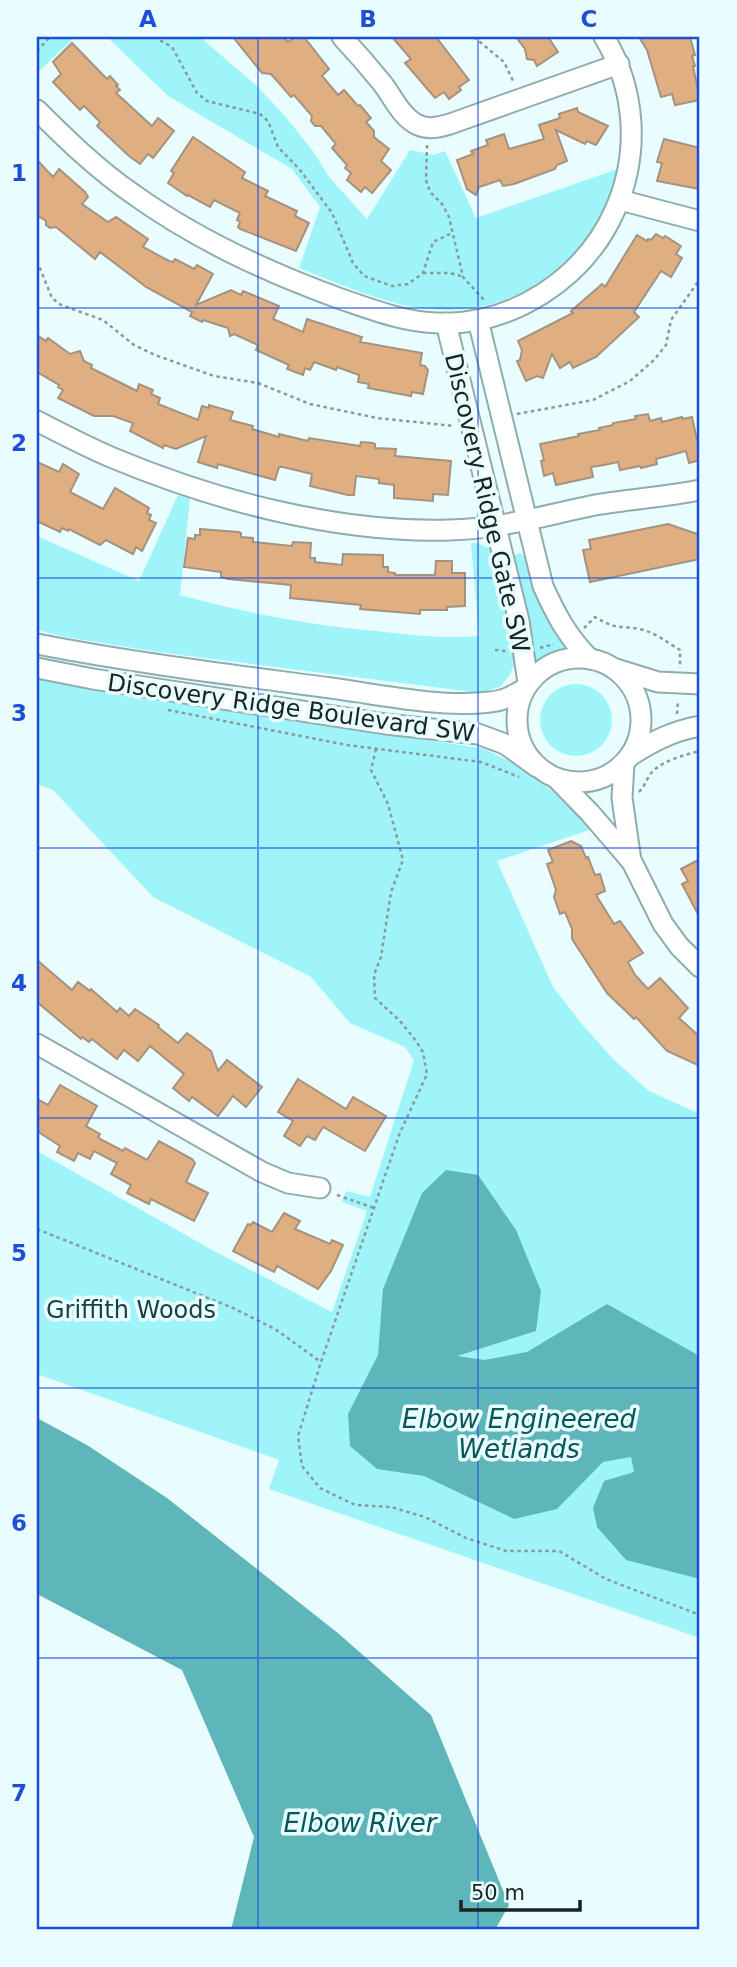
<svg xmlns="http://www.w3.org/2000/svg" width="737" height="1967" font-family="'DejaVu Sans',sans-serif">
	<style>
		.green { fill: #9ef4f9 }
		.water { fill: #5eb5ba }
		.building { fill: #e0af81; stroke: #a49281; stroke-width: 2 }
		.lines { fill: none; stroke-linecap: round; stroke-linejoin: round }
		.minor-casing { stroke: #8fadae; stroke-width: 23 }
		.path { stroke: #8a999a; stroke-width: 2.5; stroke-dasharray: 3.5 3.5; stroke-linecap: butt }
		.minor { stroke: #fff; stroke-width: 19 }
		.grid { fill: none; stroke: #1d4ed8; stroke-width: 2; stroke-opacity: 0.55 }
		.labels { text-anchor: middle; stroke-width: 7; stroke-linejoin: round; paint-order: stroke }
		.street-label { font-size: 24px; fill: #182324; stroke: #eafdfe }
		.park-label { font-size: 24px; fill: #184143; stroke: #eafdfe }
		.water-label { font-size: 26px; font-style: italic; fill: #06575a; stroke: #eafdfe }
		.neatline { fill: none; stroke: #1d4ed8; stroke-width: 2.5 }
		.grid-label { font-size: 23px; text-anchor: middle; font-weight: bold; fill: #1d4ed8 }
	</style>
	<rect width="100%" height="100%" fill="#eafdfe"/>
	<g class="green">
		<path d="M37,37H75L37,73Z"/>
		<path d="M107,37H200L257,86L285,116L313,151L329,177L367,219L410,150L434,155L445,151L476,218L618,169C596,259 515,322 420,308C382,303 335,282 299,268L320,207L292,169L168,96Z"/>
		<path d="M178,495L190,499L180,595C245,613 310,625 376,631C411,635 444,639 479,636L471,543H477L491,549L515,641V663L509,676L500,687L480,693L158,652L65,637L37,630V536L139,581Z"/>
		<path d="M520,553L525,557C535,597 543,618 568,652L536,663L528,617L512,561L515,555Z"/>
		<path d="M37,679L187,705L481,748C523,765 562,795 592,829L497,861L553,987L582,1024L614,1060L649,1091L700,1114V1638L269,1489L279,1460L37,1374V1151L214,1251L332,1312L367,1211L342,1202L346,1191L370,1197L414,1060L405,1047L350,1023L311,977L153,897L53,790L37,784Z"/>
		<circle cx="576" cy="720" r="36"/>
	</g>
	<g class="water">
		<path d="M446,1170L478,1175L516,1230L541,1291L536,1331L457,1356L485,1360L527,1352L607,1304L696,1354L700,1360V1579L626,1560L597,1527L593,1508L604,1481L634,1472L631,1457L603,1462L557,1509L514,1519L424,1476L377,1469L350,1446L348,1414L378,1355L383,1289L422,1193Z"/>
		<path d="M37,1418L87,1445L167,1498L339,1634L431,1715L509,1905L495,1930H231L254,1837L182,1670L37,1594Z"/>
	</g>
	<g class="building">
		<path d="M233,37H283L288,42L295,37H304L329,69L322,76L338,95L344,90L358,106L360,105L371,118L366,122L374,131V137L389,149L381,161L391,170L372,193L365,187L361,192L347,180L351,173L345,168L347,165L332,148L336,144L321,126H315L311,121L312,116L294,95L291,97L271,74L262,73Z"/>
		<path d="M392,37H436L469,80L459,87L461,90L449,99L444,92L435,98L405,63L411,59Z"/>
		<path d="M516,37H548L558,52L537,66L534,60L527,59L525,49Z"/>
		<path d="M639,37H690L695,55L692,56L695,66H693L700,100L675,105L672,94L661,97L647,50Z"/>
		<path d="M72,43L107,79L110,76L118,85L116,86L120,90L116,93L152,126L158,118L174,131L153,158L148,154L140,164L129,156L97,126L100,122L84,106L80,110L53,82L61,74L53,62Z"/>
		<path d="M577,108L578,112L608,126L596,145L587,141L585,144L556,130L567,161L557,165L555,169L514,184L503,186L500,180L479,187L476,195L467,189L457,160L473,154L471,151L488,145L486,140L504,134L509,149L544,139L539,125L560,118L559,114Z"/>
		<path d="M193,137L245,172L242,178L268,191L265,196L297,211L295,216L309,223L296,251L240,229L238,227L240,222L237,220L240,213L214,200L210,207L188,195L187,196L168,183L174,173L171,171Z"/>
		<path d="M664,139L700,148L699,189L657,181L662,163L657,162Z"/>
		<path d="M37,160L53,177L59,169L85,192L88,197L82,204L108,222L116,217L148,239L143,247L169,261L173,262L175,259L194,269L197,265L213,274L196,305L231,290L241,295L243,291L279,306L273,319L303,332L307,319L362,337L360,342L422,353L420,365L425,366L428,370L423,394L412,392L411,396L368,388L369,384L358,382L359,375L337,367L336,370L314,362L310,370L305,368L303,375L287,369L289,365L256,350L258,345L234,334L230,336L228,328L203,320L202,322L190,316L192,312L146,287L100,252L95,259L56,227L50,228L46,225V221L37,215Z"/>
		<path d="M656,234L663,238L665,236L681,246L676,254L682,258L671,277L661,271L634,312L639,317L596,357L573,368L570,362L560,368L552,354L543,378L537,376L526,381L517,361L520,360L522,350L518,341L573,313L571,311L602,284L605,287L637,235L647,241L648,239L651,240Z"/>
		<path d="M37,335L46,341L48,338L70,354L80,351L84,361L92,365L91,368L137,391L139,384L153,390L151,394L160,398L158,404L198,420L202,406L209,408V405L233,412L230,420L253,426L252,429L279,437V434L308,441L309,438L360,446L361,442L373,443L375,444V448L396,449L395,456L451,461L448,495L433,494V501L394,498V485L379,483V479L356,476L354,495H348L310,486L312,474L283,467H279L275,480L218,464L217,468L198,462L206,436L176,449L164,445L163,448L130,431L133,423L113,416H94L58,398L63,390L58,387L59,385L37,372Z"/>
		<path d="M648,414L650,421L661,418L662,422L682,417L683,419L692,417L697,440L700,439V460L689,463L686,451L656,459L657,464L641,468L640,466L620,470L618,462L604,465L591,467L593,477L556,485L553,473L544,476L541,461L544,460L540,444L579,436L578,434L600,430L599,428L613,425V423L636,419L635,416Z"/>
		<path d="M37,462L59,472L63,464L79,474L70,492L103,509L115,488L149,508L147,513L151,515L149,520L156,523L142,551L136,547L133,554L106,540L100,545L69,529L68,531L62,528L60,532L37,521Z"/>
		<path d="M668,524L700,535V559L590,582L583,550L591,549L589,540Z"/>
		<path d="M200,529L238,532L241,533V537L253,538V542L292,546L293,542L311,543L310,558H315V562L342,565L343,554L383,555V567H388V572L395,573V575H435L436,561H452V573H465V606L447,607V610H420V614L360,609L361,605L290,598L291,585L228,579L221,577V572L184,567L188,538L195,539V535H200Z"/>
		<path d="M571,841L581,846L586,858L588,857L595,875L600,874L605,891L596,895L614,924L620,921L643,953L628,962L635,975L648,989L660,978L688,1008L679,1018L700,1037V1066L667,1051L636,1017L634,1019L607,993L572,939V929L565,912L560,914L554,897L556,890L547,864L553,862L548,850Z"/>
		<path d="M700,859V918L682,884L688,881L681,869Z"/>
		<path d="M37,960L72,990L78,982L90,991L91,989L117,1012L120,1008L129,1016L135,1009L159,1025L158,1027L178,1043L187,1033L211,1051L218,1071L227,1060L262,1087L246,1107L233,1096L218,1116L192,1097L189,1101L173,1088L184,1074L150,1046L138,1061L124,1050L117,1059L92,1039L89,1042L82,1037L81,1039L37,1002Z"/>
		<path d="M298,1079L346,1109L353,1097L386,1116L365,1151L323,1127L315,1140L307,1136L300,1146L284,1136L293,1121L278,1112Z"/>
		<path d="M60,1085L97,1106L86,1126L100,1134L98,1137L100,1139L123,1151L125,1148L147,1160L159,1141L192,1159L195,1163L186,1182L208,1193L194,1221L151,1199L149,1204L127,1193L131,1185L111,1174L117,1163L94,1151L90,1159L78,1153L74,1161L57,1152L60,1146L37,1131V1099L48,1105Z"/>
		<path d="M284,1213L300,1221L295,1229L330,1244L332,1240L343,1245L331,1271L318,1289L277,1266L274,1272L233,1251L248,1224L251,1225L253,1222L272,1232Z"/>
	</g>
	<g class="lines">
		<g class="minor-casing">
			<g id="minor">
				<path d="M342,37C356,52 369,67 382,83C393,97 401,117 418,125C429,130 439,127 450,124L619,64"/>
				<path d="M37,110C67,140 98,170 133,194C197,240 267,272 341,299C373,310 404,322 438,323C513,326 585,278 615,210C640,154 636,89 604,37"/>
				<path d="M620,200L700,221"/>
				<path d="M478,320L543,586C555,613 568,638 590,659"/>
				<path d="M446,323L519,621L528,683"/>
				<path d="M37,421C62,434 87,447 113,458C216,501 337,533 449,530C500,529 546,515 595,505C630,499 665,497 700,490"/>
				<path d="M37,644C134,663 233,675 331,688C380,695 442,708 490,702C504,701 512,696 524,689"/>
				<circle cx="579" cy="720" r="62"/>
				<path d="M37,668L93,679L386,724L478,734L505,744L537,767"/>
				<path d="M616,669L658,682L700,684"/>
				<path d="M630,756C653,741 673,731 700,726"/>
				<path d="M624,763L622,798L631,861"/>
				<path d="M556,778L590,813L632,862L663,924L679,946L700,967"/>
				<path d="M37,1044L262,1172L288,1183L320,1188"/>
			</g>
		</g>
		<g class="path">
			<path d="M154,37L172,47L197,93L207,101L260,114L268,121L278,147L300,170L332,213L353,263L364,276L392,286L408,284L423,273L433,242L452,233"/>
			<path d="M474,37L504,62L514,83"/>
			<path d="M37,51L50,37"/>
			<path d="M427,145L426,180L430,192L442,204L449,217L463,277L484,300"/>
			<path d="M37,261L52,298L61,305L103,320L134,345L155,355L214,376L258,383L310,404L377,418L454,426"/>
			<path d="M423,273H450L461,276"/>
			<path d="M517,414L593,400L630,381L654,360L666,345L671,320L700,279"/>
			<path d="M584,628L595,617C617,630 617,625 639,629C653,631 668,643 680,650V668"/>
			<path d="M540,648L554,644"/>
			<path d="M495,650L506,651"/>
			<path d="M168,710L347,745L481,762L519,777"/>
			<path d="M677,714L678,700"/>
			<path d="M376,749L371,770L388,804L403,860L391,892L381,957L374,975L375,998L400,1021L416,1041L423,1052L427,1074L399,1135L321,1362L298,1436L302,1466L320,1488L355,1505L391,1507L425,1517L466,1538L506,1551H559L606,1579L700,1615"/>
			<path d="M639,792C645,786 647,778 652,772C664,760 684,755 700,751"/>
			<path d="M337,1195L374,1208"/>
			<path d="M37,1229L233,1308L275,1329L321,1362"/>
		</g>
		<use href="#minor" class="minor"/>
	</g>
	<path class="grid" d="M258,37V1930M478,37V1930M37,308H700M37,578H700M37,848H700M37,1118H700M37,1388H700M37,1658H700"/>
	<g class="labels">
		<g class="street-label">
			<text transform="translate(487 503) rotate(77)" y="8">Discovery Ridge Gate SW</text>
			<text transform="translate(291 708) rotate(8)" y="8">Discovery Ridge Boulevard SW</text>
		</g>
		<g class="park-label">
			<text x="131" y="1318">Griffith Woods</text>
		</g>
		<g class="water-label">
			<text x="519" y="1428">Elbow Engineered<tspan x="519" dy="30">Wetlands</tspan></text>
			<text x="360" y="1832">Elbow River</text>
		</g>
	</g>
	<rect width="737" height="1967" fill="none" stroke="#eafdfe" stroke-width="77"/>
	<path d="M461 1900v10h119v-10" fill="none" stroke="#182324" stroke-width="3.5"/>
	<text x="471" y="1900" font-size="21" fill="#182324" stroke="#eafdfe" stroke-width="5" paint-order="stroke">50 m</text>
	<rect x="38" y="38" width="660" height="1890" class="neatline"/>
	<g class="grid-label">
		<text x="148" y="27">A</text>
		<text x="368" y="27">B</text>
		<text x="589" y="27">C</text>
		<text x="19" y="181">1</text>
		<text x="19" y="451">2</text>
		<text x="19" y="721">3</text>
		<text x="19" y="991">4</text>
		<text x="19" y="1261">5</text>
		<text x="19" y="1531">6</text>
		<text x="19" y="1801">7</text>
	</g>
</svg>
